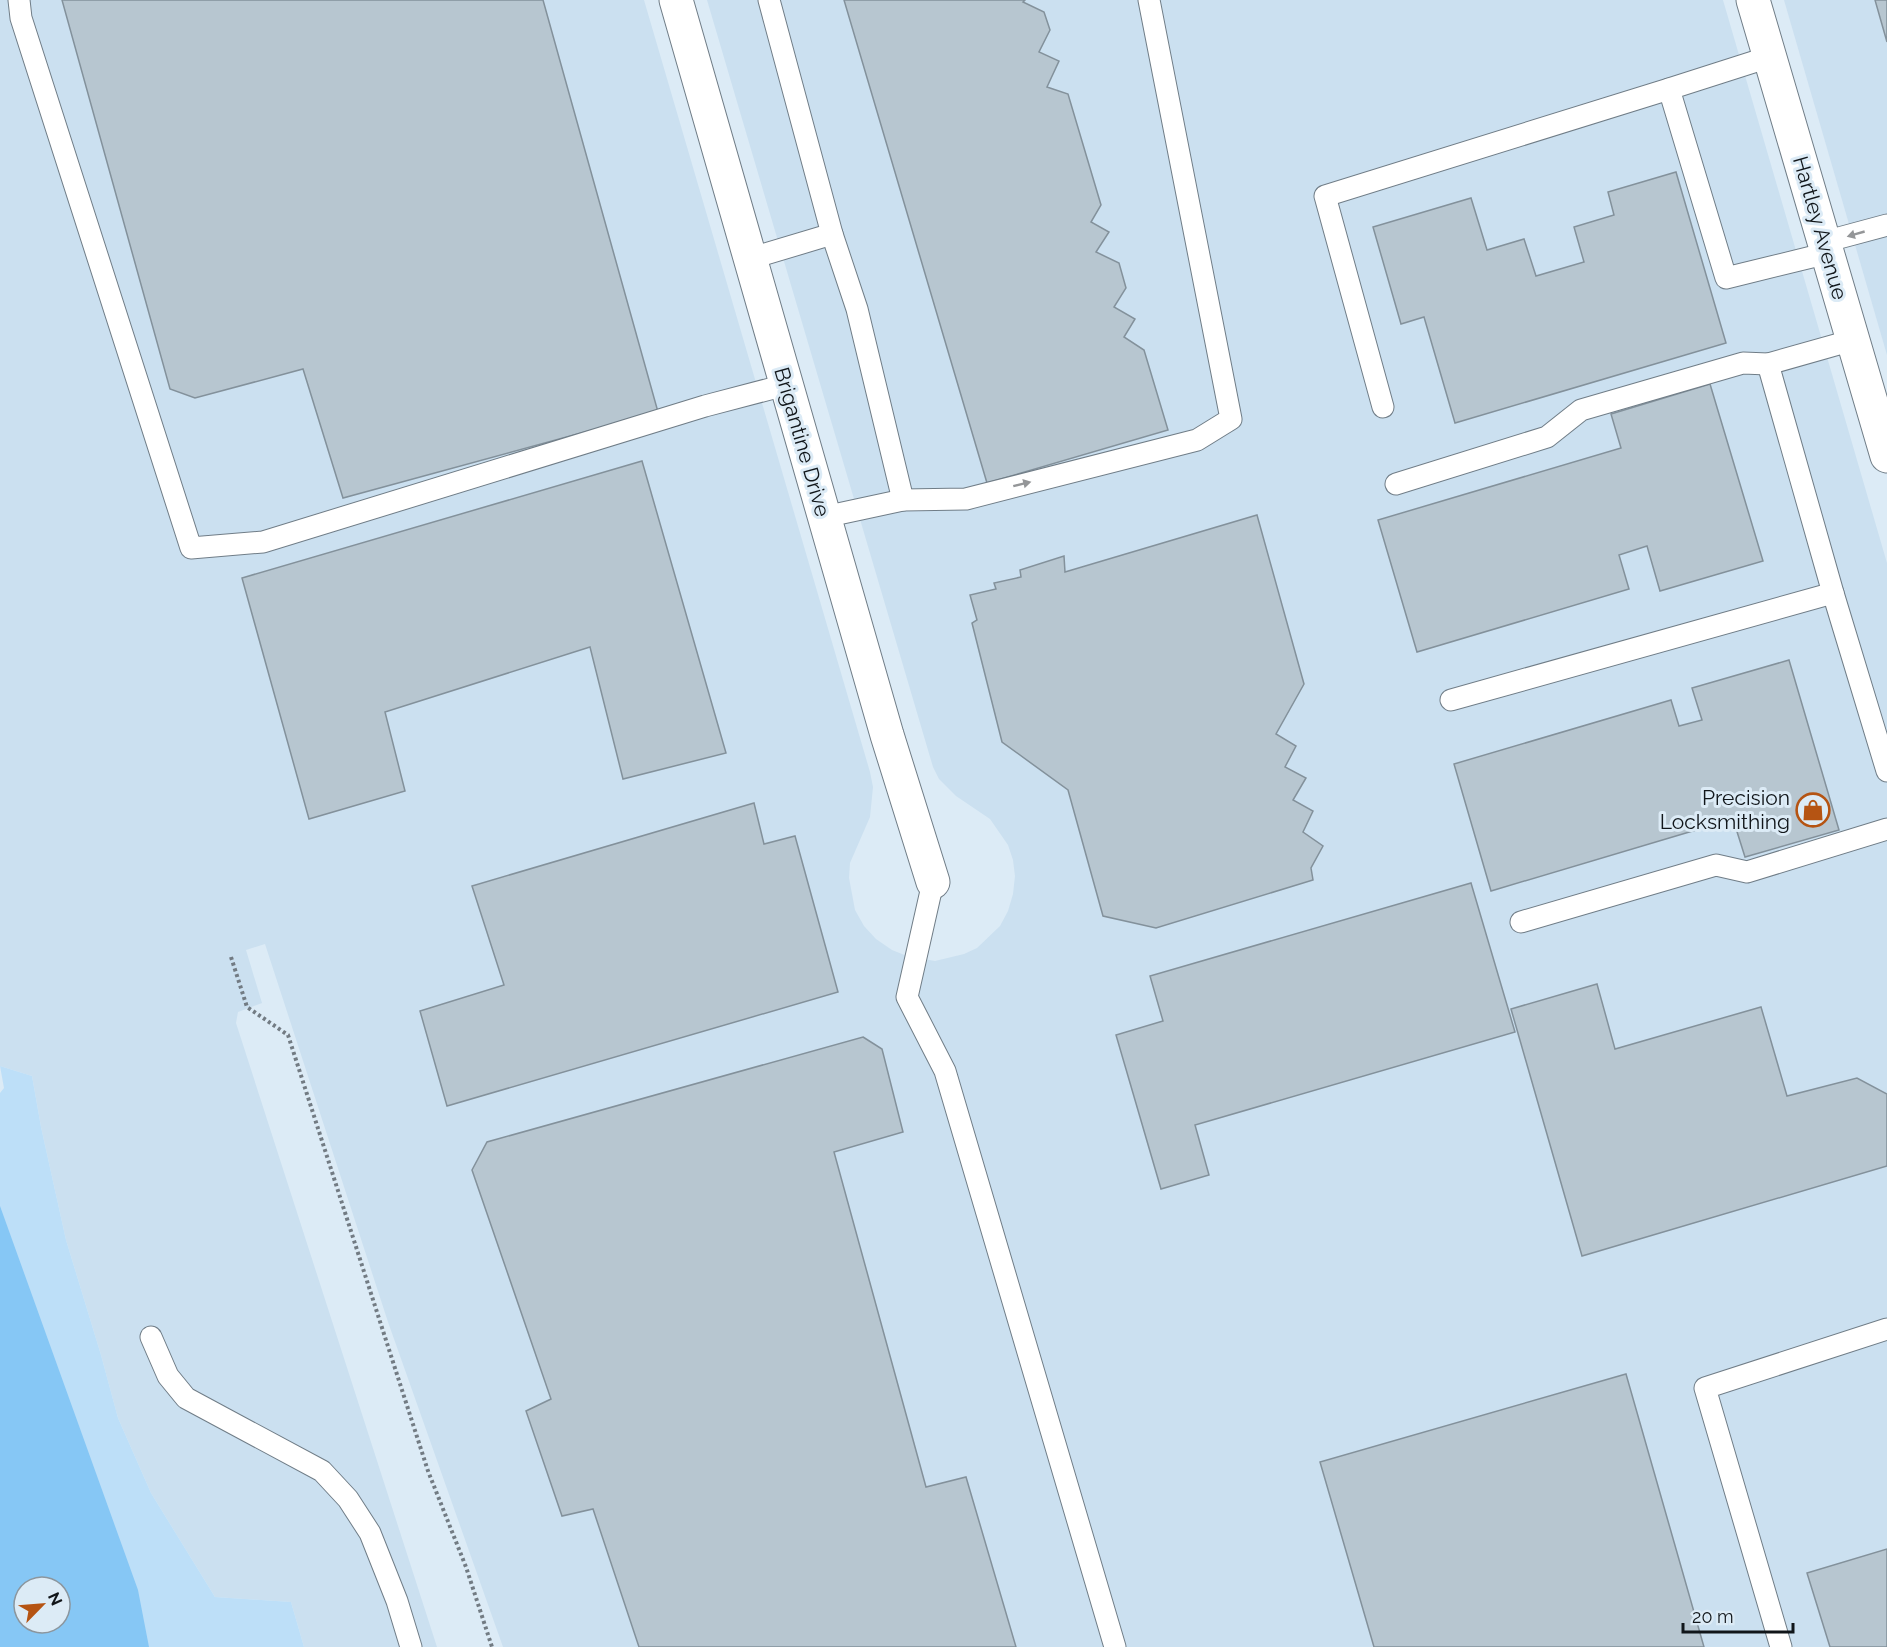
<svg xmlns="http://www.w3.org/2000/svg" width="1887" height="1647" font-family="Raleway,sans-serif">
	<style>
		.built { fill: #cbe0f0 }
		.green { fill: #bddff8 }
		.water { fill: #86c7f5; fill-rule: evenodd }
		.building { fill: #b7c6d0; stroke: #83919b; stroke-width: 1.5 }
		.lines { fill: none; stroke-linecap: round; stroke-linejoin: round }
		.lane-casing { stroke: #707d87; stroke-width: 23 }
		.street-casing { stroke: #707d87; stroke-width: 35 }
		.path { stroke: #727b83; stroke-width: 4; stroke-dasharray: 3 3; stroke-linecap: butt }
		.lane { stroke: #fff; stroke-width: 21 }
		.street { stroke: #fff; stroke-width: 33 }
		.oneway { fill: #949698 }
		.labels { text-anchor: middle; stroke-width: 6; stroke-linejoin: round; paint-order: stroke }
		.street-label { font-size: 21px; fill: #11161a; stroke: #dcebf6 }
		.poi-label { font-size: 21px; fill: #11161a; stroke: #dcebf6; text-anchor: end }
	</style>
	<rect width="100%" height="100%" fill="#dcebf6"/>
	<g class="built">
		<path d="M0,0H644L870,772L873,787L870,817L850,863L849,878L855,910L864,926L876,939L892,950L907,956L935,961L964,954L977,948L1000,926L1008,911L1013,894L1015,876L1013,860L1008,845L990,819L956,796L939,779L933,767L707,0H1723L1887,563V1647H503L388,1322L265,944L246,950L262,1003L238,1012L236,1023L437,1647H304L291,1602L215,1597L151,1493L118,1418L101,1355L66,1240L41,1127L32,1076L0,1066Z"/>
		<path d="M1784,0H1887V355Z"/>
	</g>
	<path class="green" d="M0,1066L32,1076L41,1127L66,1240L101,1355L118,1418L151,1493L215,1597L291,1602L304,1647H72L0,1274V1093L4,1088Z"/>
	<path class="water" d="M0,1206L138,1590L149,1647H0ZM24,1587H60V1623H24Z"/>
	<g class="building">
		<path d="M62,0H543L658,412L343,498L303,369L195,398L170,389Z"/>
		<path d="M844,0H1025L1023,2L1044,12L1050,30L1039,52L1059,61L1047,87L1068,94L1101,205L1091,222L1109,232L1096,252L1119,263L1126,288L1114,307L1135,319L1124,337L1144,350L1168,430L987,483Z"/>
		<path d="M1875,0H1887V42Z"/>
		<path d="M1676,172L1726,343L1455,423L1424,317L1401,324L1373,227L1471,198L1487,250L1524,239L1536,276L1584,262L1574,227L1614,215L1608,192Z"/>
		<path d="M1710,384L1763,561L1660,591L1647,546L1619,555L1629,589L1417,652L1378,520L1621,448L1611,414Z"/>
		<path d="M642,461L726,753L623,779L590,647L385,712L405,791L309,819L242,578Z"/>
		<path d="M1257,515L1304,684L1276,734L1296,746L1285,767L1306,778L1293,800L1313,811L1303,832L1323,846L1311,868L1313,880L1156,928L1103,916L1068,790L1002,742L972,623L977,620L970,595L996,589L994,583L1021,577L1020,570L1064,556L1065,572Z"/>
		<path d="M1789,660L1839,830L1745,857L1733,819L1491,891L1454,764L1671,700L1679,726L1702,720L1692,688Z"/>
		<path d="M754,803L764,844L795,836L838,992L447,1106L420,1011L504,985L472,886Z"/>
		<path d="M1471,883L1515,1032L1195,1125L1209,1175L1161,1189L1116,1035L1163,1021L1150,976Z"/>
		<path d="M1597,984L1615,1049L1761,1007L1787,1096L1857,1078L1887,1094V1166L1582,1256L1511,1009Z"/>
		<path d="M863,1037L882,1049L903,1132L834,1152L926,1487L966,1477L1016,1647H639L593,1509L562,1516L526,1411L551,1399L472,1170L487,1142Z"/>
		<path d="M1626,1374L1704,1647H1374L1320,1462Z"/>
		<path d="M1887,1549V1647H1830L1807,1573Z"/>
	</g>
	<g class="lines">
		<g class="lane-casing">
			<g id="lane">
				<path d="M19,0L21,18L191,548L263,542L705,406L785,385"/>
				<path d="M1769,57L1669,89L1726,278L1828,253"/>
				<path d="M832,234L857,309L903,500"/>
				<path d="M1824,242L1887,225"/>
				<path d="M749,259L832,234L769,0"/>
				<path d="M1853,340L1768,364L1833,593L1887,771"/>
				<path d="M1383,407L1325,196L1669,89"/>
				<path d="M1396,484L1547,437L1581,410L1743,363L1768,364"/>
				<path d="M824,517L903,500L966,499L1197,440L1231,419L1149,0"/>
				<path d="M1451,700L1833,593"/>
				<path d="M933,882L907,997L945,1071L1115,1647"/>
				<path d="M1521,922L1716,865L1747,872L1887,829"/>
				<path d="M151,1337L168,1376L186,1398L322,1471L348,1499L370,1533L397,1601L411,1647"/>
				<path d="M1781,1647L1705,1388L1887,1329"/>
			</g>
		</g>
		<g class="street-casing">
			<g id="street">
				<path d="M676,0L887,735L933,882"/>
				<path d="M1753,0L1887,456"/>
			</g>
		</g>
		<path class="path" d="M231,957L247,1007L288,1035L428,1471L466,1567L492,1647"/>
		<use href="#lane" class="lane"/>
		<use href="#street" class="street"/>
	</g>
	<defs><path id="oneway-solid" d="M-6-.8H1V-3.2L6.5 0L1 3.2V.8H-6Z" transform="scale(1.5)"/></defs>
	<g class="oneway">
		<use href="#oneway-solid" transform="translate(1856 234) rotate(164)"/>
		<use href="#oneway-solid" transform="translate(1022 484) rotate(-14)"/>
	</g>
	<defs>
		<g id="shop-ring" transform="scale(1.725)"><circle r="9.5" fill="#dcebf6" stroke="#b55413" stroke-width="1.5"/><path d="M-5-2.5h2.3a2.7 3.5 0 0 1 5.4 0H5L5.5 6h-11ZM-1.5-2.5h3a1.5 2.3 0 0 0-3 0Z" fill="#b55413"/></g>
	</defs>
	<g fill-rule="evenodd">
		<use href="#shop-ring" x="1813" y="810"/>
	</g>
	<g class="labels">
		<g class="street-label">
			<text transform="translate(1820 228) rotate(74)" y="7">Hartley Avenue</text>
			<text transform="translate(802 442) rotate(74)" y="7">Brigantine Drive</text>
		</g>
		<g class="poi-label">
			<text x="1790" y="805">Precision<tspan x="1790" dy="24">Locksmithing</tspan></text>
		</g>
	</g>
	<g transform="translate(42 1605) rotate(65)"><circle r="28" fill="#dcebf6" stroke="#8b969e" stroke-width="1.5"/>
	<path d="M0-4.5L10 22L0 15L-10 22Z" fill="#b55413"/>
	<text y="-9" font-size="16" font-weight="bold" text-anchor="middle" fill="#11161a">N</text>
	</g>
	<path d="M1683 1623v9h110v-9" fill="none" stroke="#11161a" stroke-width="3"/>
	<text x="1692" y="1623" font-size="18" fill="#11161a" stroke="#dcebf6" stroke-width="4.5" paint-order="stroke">20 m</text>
</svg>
